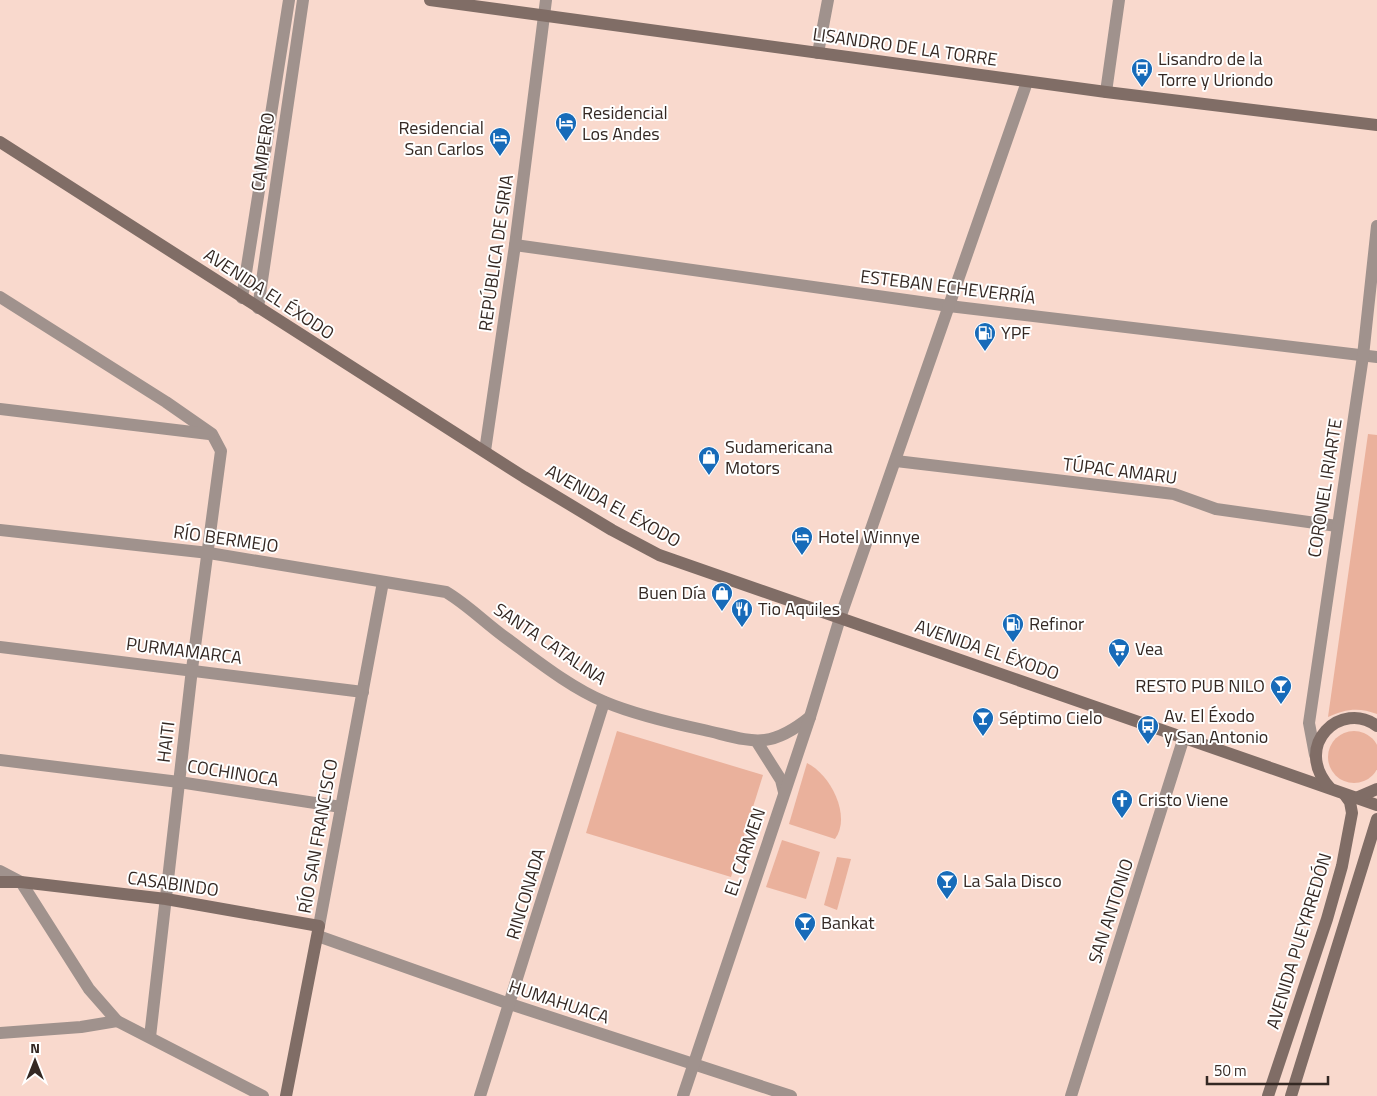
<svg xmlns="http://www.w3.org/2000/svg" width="1377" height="1096" font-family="'Titillium Web',sans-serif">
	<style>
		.green { fill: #eab19c }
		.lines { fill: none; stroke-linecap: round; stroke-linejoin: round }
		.minor { stroke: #a0928d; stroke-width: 12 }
		.secondary { stroke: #806d66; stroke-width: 12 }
		.labels { text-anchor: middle; stroke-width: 4; stroke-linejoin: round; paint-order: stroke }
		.street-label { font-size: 18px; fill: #342823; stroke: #fff }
		.poi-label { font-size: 18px; fill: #342823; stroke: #fff; text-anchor: start }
	</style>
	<rect width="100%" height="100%" fill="#f9d9cd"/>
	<g class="green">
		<path d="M1368,434L1377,435V714C1359,707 1345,709 1328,717Z"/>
		<circle cx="1354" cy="757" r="26"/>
		<path d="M617,731L763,775L731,877L586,833Z"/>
		<path d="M807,763C830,774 852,816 835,839L789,824Z"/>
		<path d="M782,840L820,852L806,899L766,887Z"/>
		<path d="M837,857L851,859L837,910L824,905Z"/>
	</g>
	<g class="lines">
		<g class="minor">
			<path d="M818,53L828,0"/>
			<path d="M1106,92L1119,0"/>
			<path d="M515,245L949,306L1377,357"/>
			<path d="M0,297L166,402L212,434L221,451L192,669L150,1037"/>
			<path d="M242,298L289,0"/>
			<path d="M258,308L303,0"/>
			<path d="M0,409L209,434"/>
			<path d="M485,451L515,245L546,0"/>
			<path d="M896,461L1174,494L1216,509L1337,526"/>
			<path d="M0,530L209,553L446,592C468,605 485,623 506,638C536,660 571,688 605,702C636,715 671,723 704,730C752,741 768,751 810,717"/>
			<path d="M0,647L363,692"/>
			<path d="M757,742L781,780L784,792"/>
			<path d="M1315,755L1309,723L1363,356L1377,226"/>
			<path d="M0,760L179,782L341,807"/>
			<path d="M0,871L21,882L89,989L117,1021L263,1096"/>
			<path d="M319,926L383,582"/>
			<path d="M318,936L510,1004L791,1096"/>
			<path d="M0,1033L81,1027L117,1021"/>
			<path d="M480,1096L604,702"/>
			<path d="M683,1096L810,717L840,618L1027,82"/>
			<path d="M1071,1096L1184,737"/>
		</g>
		<g class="secondary">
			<path d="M430,0L1106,92L1377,125"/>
			<path d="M0,142L524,477L612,530L659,555L1377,805"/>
			<path d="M1330,788C1291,745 1342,699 1377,726"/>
			<path d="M1356,798L1377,789"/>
			<path d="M0,882H21L166,899L319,926L286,1096"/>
			<path d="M1268,1096L1327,919L1342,866L1352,813L1350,802L1345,795"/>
			<path d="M1291,1096L1377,819"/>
		</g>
	</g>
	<defs>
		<g id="bus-pin" transform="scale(1.125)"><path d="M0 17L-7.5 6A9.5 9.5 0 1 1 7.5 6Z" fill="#176bb9" stroke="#fff"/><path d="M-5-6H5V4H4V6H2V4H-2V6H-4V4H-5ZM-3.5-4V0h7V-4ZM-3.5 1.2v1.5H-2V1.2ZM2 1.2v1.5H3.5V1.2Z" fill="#fff"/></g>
		<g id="hotel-pin" transform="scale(1.125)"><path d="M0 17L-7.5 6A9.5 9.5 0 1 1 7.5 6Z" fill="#176bb9" stroke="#fff"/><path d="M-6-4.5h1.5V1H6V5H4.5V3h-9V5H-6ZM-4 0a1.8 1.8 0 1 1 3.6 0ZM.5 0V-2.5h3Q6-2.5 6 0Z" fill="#fff"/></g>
		<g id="fuel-pin" transform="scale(1.125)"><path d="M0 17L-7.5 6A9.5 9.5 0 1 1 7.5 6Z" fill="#176bb9" stroke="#fff"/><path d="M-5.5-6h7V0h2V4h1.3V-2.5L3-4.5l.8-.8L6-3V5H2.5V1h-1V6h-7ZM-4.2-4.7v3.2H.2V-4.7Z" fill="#fff"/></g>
		<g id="shop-pin" transform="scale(1.125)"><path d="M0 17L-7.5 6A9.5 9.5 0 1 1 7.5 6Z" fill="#176bb9" stroke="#fff"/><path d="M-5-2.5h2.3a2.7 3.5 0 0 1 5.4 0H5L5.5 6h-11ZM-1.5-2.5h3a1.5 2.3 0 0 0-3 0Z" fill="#fff"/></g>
		<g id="restaurant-pin" transform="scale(1.125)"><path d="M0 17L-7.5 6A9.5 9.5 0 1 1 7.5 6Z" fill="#176bb9" stroke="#fff"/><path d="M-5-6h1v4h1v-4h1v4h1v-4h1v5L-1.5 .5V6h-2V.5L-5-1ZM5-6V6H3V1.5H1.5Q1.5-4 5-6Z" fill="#fff"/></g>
		<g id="supermarket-pin" transform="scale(1.125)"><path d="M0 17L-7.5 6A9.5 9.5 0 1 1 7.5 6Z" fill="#176bb9" stroke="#fff"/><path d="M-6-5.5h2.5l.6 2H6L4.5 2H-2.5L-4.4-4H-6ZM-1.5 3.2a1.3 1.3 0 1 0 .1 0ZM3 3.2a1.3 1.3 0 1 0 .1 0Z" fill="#fff"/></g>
		<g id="bar-pin" transform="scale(1.125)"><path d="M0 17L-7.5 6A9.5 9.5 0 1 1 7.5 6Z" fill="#176bb9" stroke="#fff"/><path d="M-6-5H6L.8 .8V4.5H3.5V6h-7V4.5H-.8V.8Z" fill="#fff"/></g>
		<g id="church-pin" transform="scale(1.125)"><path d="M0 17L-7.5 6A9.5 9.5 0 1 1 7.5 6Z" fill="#176bb9" stroke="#fff"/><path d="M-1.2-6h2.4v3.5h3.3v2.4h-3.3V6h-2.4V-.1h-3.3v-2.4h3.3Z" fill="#fff"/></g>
	</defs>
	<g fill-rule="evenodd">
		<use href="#bus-pin" x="1142" y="69"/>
		<use href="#hotel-pin" x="566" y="123"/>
		<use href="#hotel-pin" x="500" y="138"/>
		<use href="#fuel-pin" x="985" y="333"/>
		<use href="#shop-pin" x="709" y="457"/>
		<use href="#hotel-pin" x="802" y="537"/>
		<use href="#shop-pin" x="722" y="593"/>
		<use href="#restaurant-pin" x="742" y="609"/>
		<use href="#fuel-pin" x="1013" y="624"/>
		<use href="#supermarket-pin" x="1119" y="649"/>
		<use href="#bar-pin" x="1281" y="686"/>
		<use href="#bar-pin" x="983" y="718"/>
		<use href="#bus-pin" x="1148" y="726"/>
		<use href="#church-pin" x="1122" y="800"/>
		<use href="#bar-pin" x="947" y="881"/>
		<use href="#bar-pin" x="805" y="923"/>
	</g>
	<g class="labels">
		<g class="street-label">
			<text transform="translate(905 47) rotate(8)" y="6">LISANDRO DE LA TORRE</text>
			<text transform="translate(263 152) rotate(-82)" y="6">CAMPERO</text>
			<text transform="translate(496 253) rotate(-82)" y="6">REPÚBLICA DE SIRIA</text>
			<text transform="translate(948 287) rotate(7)" y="6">ESTEBAN ECHEVERRÍA</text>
			<text transform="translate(269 294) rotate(33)" y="6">AVENIDA EL ÉXODO</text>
			<text transform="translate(1120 471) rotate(7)" y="6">TÚPAC AMARU</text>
			<text transform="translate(1325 488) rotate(-81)" y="6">CORONEL IRIARTE</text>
			<text transform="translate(613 506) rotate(29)" y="6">AVENIDA EL ÉXODO</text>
			<text transform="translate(226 539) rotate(8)" y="6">RÍO BERMEJO</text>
			<text transform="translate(550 644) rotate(34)" y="6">SANTA CATALINA</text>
			<text transform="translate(987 650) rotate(19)" y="6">AVENIDA EL ÉXODO</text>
			<text transform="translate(184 651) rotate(7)" y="6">PURMAMARCA</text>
			<text transform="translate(166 742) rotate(-83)" y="6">HAITI</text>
			<text transform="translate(233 773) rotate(9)" y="6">COCHINOCA</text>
			<text transform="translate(318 836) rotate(-80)" y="6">RÍO SAN FRANCISCO</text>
			<text transform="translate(745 852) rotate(-71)" y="6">EL CARMEN</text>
			<text transform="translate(173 884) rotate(8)" y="6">CASABINDO</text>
			<text transform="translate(526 894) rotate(-73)" y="6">RINCONADA</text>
			<text transform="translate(1111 911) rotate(-72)" y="6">SAN ANTONIO</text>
			<text transform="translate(1299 941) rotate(-73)" y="6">AVENIDA PUEYRREDÓN</text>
			<text transform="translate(559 1002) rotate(18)" y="6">HUMAHUACA</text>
		</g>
		<g class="poi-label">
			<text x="1158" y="65">Lisandro de la<tspan x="1158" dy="21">Torre y Uriondo</tspan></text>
			<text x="582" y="119">Residencial<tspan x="582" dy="21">Los Andes</tspan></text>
			<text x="484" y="134" text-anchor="end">Residencial<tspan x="484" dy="21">San Carlos</tspan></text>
			<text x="1001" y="339">YPF</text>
			<text x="725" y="453">Sudamericana<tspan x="725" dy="21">Motors</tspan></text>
			<text x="818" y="543">Hotel Winnye</text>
			<text x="706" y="599" text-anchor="end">Buen Día</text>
			<text x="758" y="615">Tio Aquiles</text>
			<text x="1029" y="630">Refinor</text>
			<text x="1135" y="655">Vea</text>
			<text x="1265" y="692" text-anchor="end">RESTO PUB NILO</text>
			<text x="1164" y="722">Av. El Éxodo<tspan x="1164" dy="21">y San Antonio</tspan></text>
			<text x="999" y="724">Séptimo Cielo</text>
			<text x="1138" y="806">Cristo Viene</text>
			<text x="963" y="887">La Sala Disco</text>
			<text x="821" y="929">Bankat</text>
		</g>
	</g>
	<g transform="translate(35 1061)" stroke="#ffffff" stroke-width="4" paint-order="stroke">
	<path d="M0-4L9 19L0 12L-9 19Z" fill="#342823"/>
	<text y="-8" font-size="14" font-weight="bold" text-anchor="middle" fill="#342823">N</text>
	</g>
	<path d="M1207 1076v8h121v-8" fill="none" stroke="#342823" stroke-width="2.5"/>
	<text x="1214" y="1076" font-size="15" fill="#342823" stroke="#ffffff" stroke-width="4" paint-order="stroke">50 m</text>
</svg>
